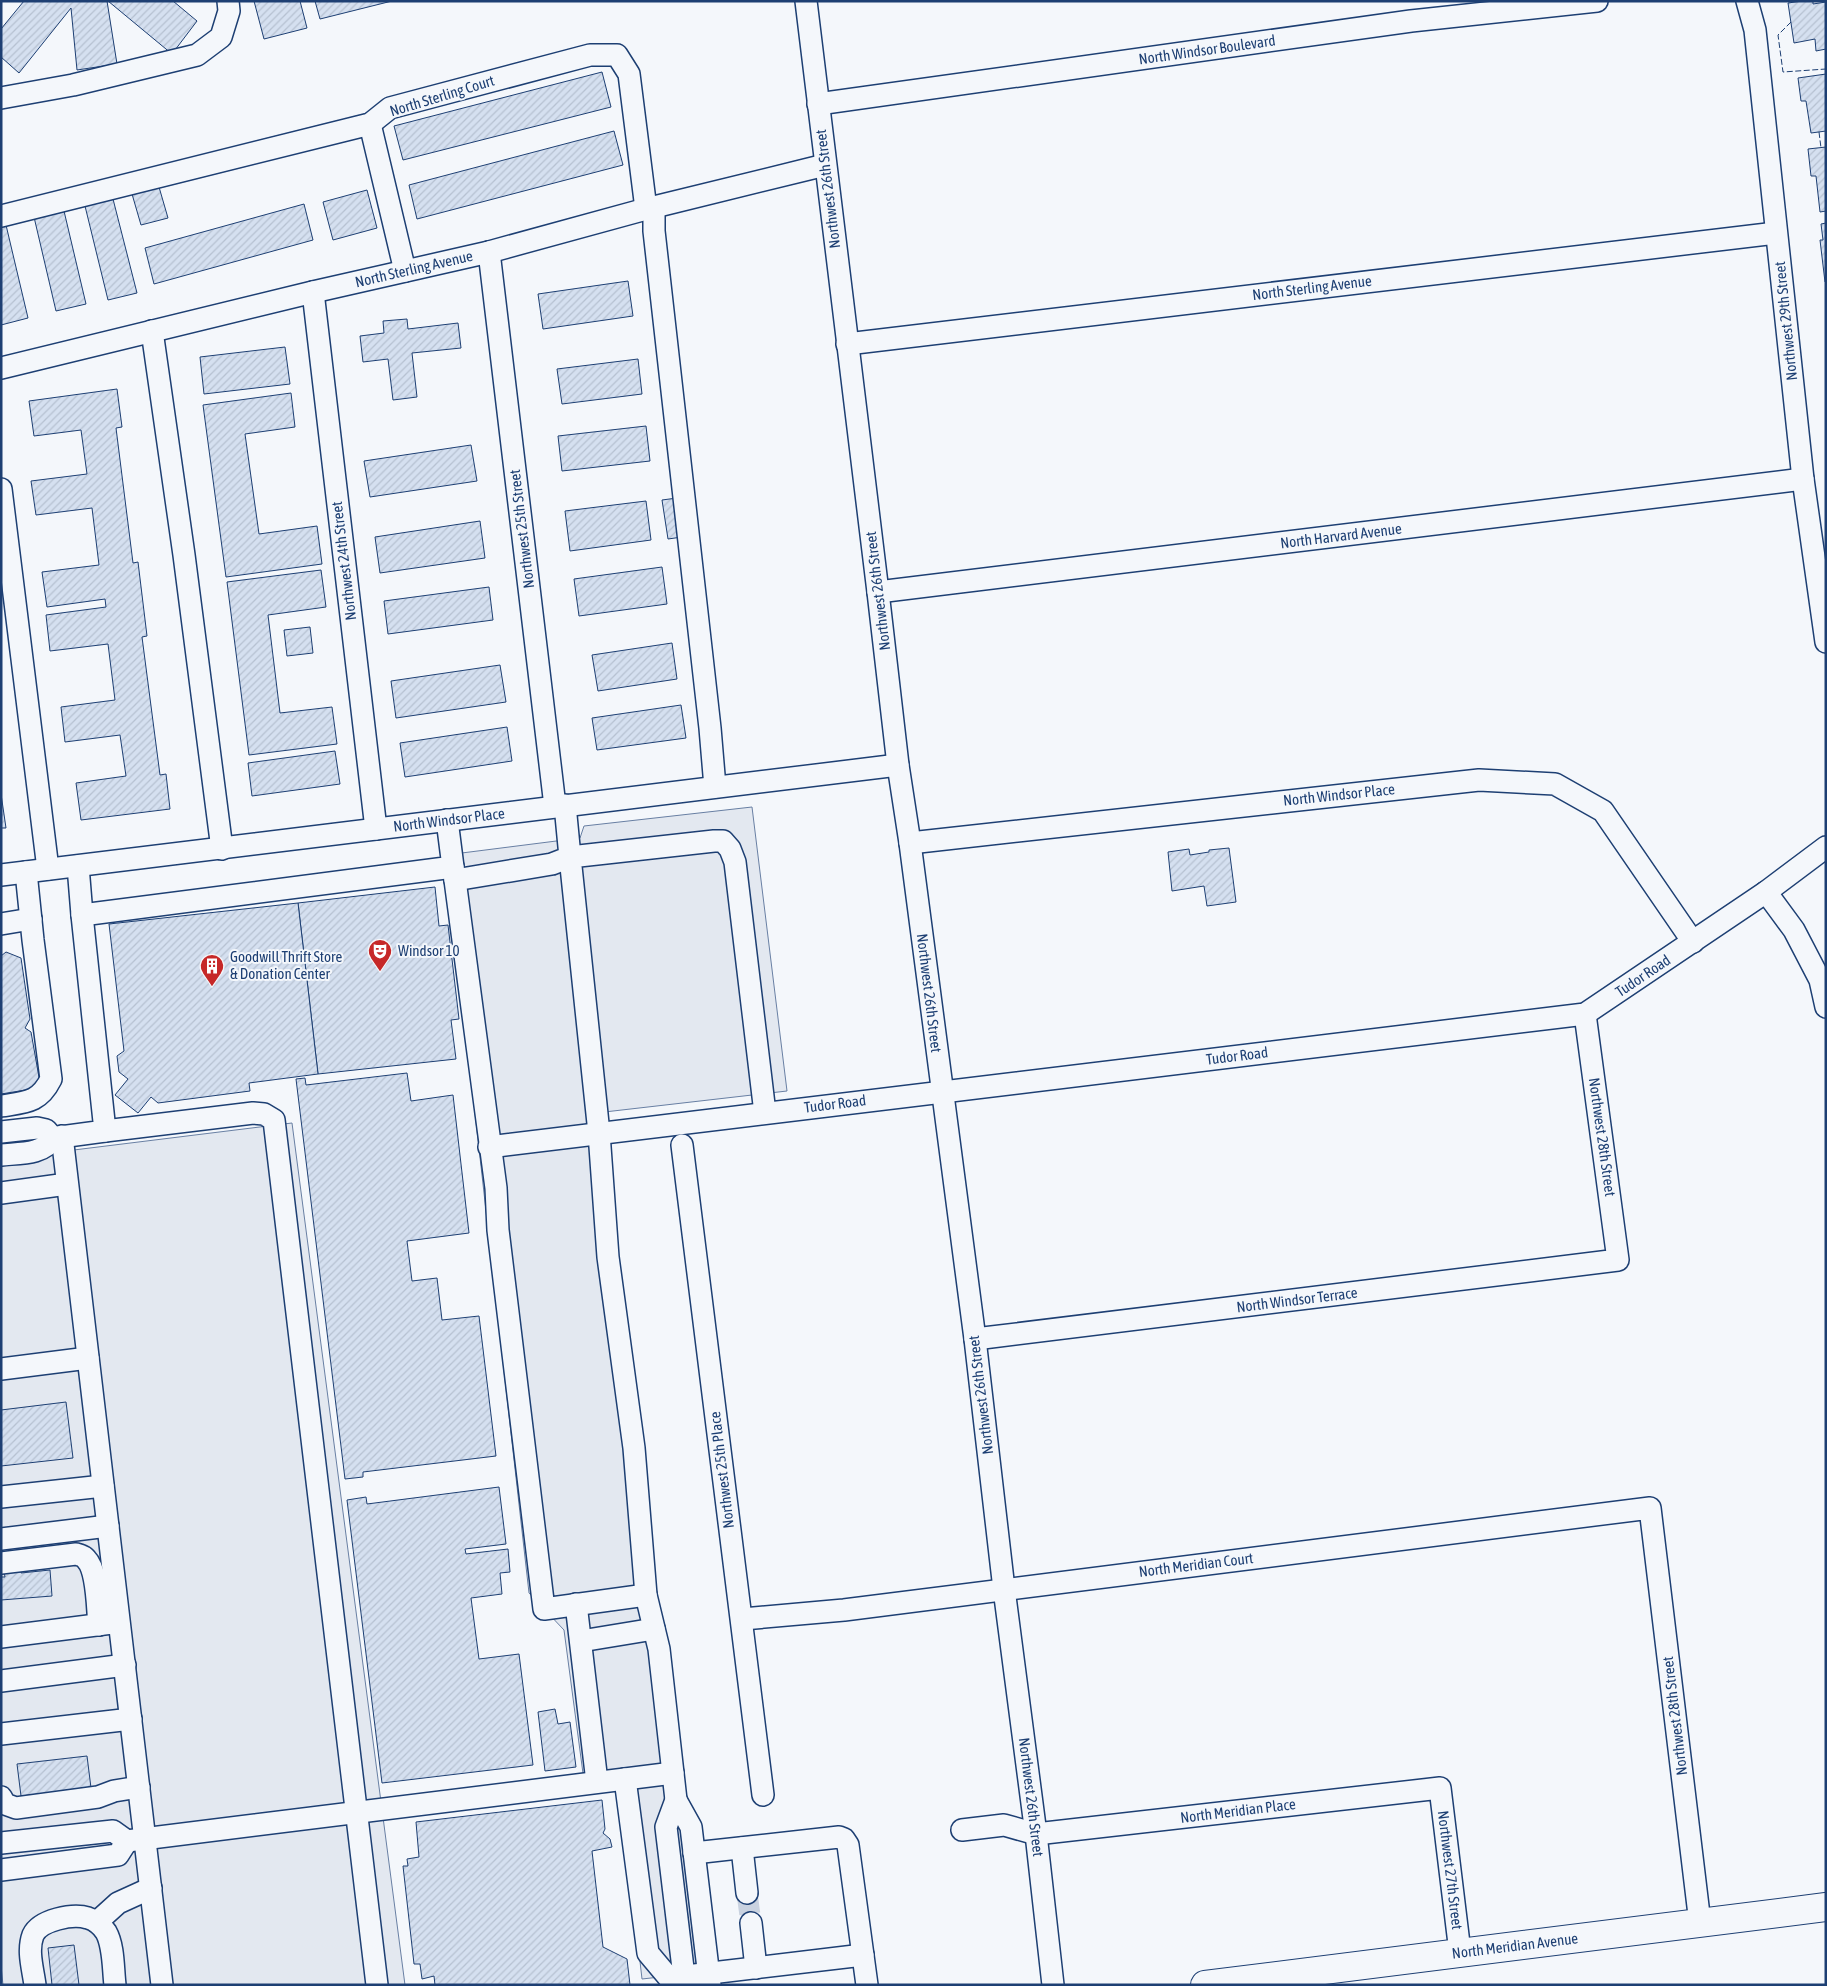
<svg xmlns="http://www.w3.org/2000/svg" width="1827" height="1986" font-family="'Asap Condensed',sans-serif">
	<style>
		.parking { fill: #e3e8f0; stroke: #687fa3 }
		.building { fill: url(#building-hatch); stroke: #1d3f73 }
		.lines { fill: none; stroke-linecap: round; stroke-linejoin: round }
		.minor-tunnel { stroke: #c9d2e0; stroke-width: 21; stroke-dasharray: 21 11; stroke-linecap: butt }
		.minor-casing { stroke: #1d3f73; stroke-width: 24 }
		.major-casing { stroke: #1d3f73; stroke-width: 30 }
		.minor { stroke: #f4f7fb; stroke-width: 21 }
		.major { stroke: #f4f7fb; stroke-width: 28 }
		.fence { stroke: #1d3f73; stroke-width: 1; stroke-dasharray: 6 2.5; stroke-linecap: butt }
		.labels { text-anchor: middle; stroke-width: 4; stroke-linejoin: round; paint-order: stroke }
		.street-label { font-size: 15px; fill: #1d3f73; stroke: #f4f7fb }
		.poi-label { font-size: 15px; fill: #1d3f73; stroke: #f4f7fb; text-anchor: start }
	</style>
	<defs>
		<pattern id="building-hatch" width="6" height="6" patternUnits="userSpaceOnUse" patternTransform="scale(1.25)"><rect width="6" height="6" fill="#d5e0f0"/><path d="M-1 1l2-2M0 6l6-6M5 7l2-2" fill="none" stroke="#b6c1d1"/></pattern>
	</defs>
	<rect width="100%" height="100%" fill="#f4f7fb"/>
	<g class="parking">
		<path d="M752,807L787,1091L587,1114L705,1972L642,1979L619,1778L584,1781L564,1630L529,1593L446,855L580,838L584,826Z"/>
		<path d="M292,1123L405,1985H3L1,1966V1159Z"/>
	</g>
	<g class="building">
		<path d="M24,1H107L117,64L77,70L71,8L19,73L1,57V29Z"/>
		<path d="M108,1H173L197,21L172,54Z"/>
		<path d="M254,1H300L307,28L264,39Z"/>
		<path d="M315,1H392L320,19Z"/>
		<path d="M1802,1H1813V4L1826,2V49L1816,51L1815,39L1794,43L1788,3Z"/>
		<path d="M602,72L611,107L403,160L394,126Z"/>
		<path d="M1826,74V131L1811,133L1806,101H1801L1798,78Z"/>
		<path d="M614,131L623,165L417,219L409,185Z"/>
		<path d="M1826,147V211L1820,212L1816,176H1811L1808,149Z"/>
		<path d="M159,187L168,218L141,225L132,194Z"/>
		<path d="M367,190L377,228L333,240L323,202Z"/>
		<path d="M113,199L137,293L108,300L85,206Z"/>
		<path d="M304,204L313,240L154,284L145,248Z"/>
		<path d="M64,211L86,304L56,311L34,217Z"/>
		<path d="M1826,223V282H1825L1820,240H1823L1821,224Z"/>
		<path d="M6,225L28,318L1,325V226Z"/>
		<path d="M628,281L633,316L543,329L538,294Z"/>
		<path d="M407,319L408,329L458,323L461,348L412,353L417,397L393,400L388,359L363,362L360,336L384,333L383,321Z"/>
		<path d="M285,347L290,384L204,394L200,357Z"/>
		<path d="M638,359L642,394L562,404L557,369Z"/>
		<path d="M117,389L122,427L116,428L133,563L138,562L147,636L142,637L160,775L166,774L170,809L81,820L76,783L126,776L120,735L65,742L61,707L115,700L108,644L50,651L46,615L106,607L105,599L47,607L42,572L99,565L92,508L36,515L31,481L87,474L81,430L34,436L29,401Z"/>
		<path d="M291,393L295,427L245,434L259,534L317,526L322,564L226,577L203,405Z"/>
		<path d="M646,426L650,461L562,471L558,436Z"/>
		<path d="M471,445L477,481L370,497L364,461Z"/>
		<path d="M677,498L682,537L668,539L662,500Z"/>
		<path d="M646,501L651,540L570,551L565,511Z"/>
		<path d="M480,521L485,558L380,573L375,537Z"/>
		<path d="M662,567L667,604L579,616L574,579Z"/>
		<path d="M321,570L326,607L268,615L280,713L332,707L337,744L249,755L227,582Z"/>
		<path d="M489,587L493,620L388,634L384,601Z"/>
		<path d="M310,627L313,653L287,656L284,630Z"/>
		<path d="M672,643L677,679L598,691L592,655Z"/>
		<path d="M500,665L506,702L396,718L391,681Z"/>
		<path d="M681,705L686,738L597,750L592,718Z"/>
		<path d="M507,727L512,761L405,777L400,743Z"/>
		<path d="M335,751L340,784L252,796L248,763Z"/>
		<path d="M1,794L6,828H1Z"/>
		<path d="M1229,848L1236,902L1207,906L1204,886L1172,891L1168,852L1189,849L1190,855L1209,852V850Z"/>
		<path d="M435,887L439,926L448,925L459,1019L451,1020L456,1059L318,1074L298,903Z"/>
		<path d="M298,903L318,1074L249,1083L250,1091L158,1103L151,1097L138,1113L115,1095L128,1079L119,1072L117,1056L124,1051L109,924Z"/>
		<path d="M6,952L21,958L30,1019L25,1028L31,1032L40,1083L32,1089L1,1094V956Z"/>
		<path d="M407,1073L411,1101L453,1095L469,1233L407,1241L412,1281L437,1278L442,1320L479,1316L496,1456L363,1472V1477L345,1479L296,1079L305,1078L306,1085Z"/>
		<path d="M66,1402L73,1458L1,1466V1410Z"/>
		<path d="M499,1487L506,1544L465,1549L466,1554L508,1549L510,1572L500,1573L502,1594L471,1598L479,1659L519,1654L533,1765L382,1783L347,1500L366,1497L367,1504Z"/>
		<path d="M21,1570V1573L50,1570L52,1596L1,1600V1577H5L4,1571Z"/>
		<path d="M555,1709L558,1724L570,1722L576,1767L545,1771L538,1712Z"/>
		<path d="M87,1756L91,1788L21,1796L17,1764Z"/>
		<path d="M602,1800L605,1829L603,1833L610,1839L612,1847L592,1851L603,1947L627,1959L630,1985H435L434,1976L422,1979L420,1964H414L403,1866H408L407,1859L419,1857L416,1822Z"/>
		<path d="M74,1945L79,1985H52L48,1948Z"/>
	</g>
	<g class="lines">
		<path class="minor-tunnel" d="M747,1893L751,1923"/>
		<g class="minor-casing">
			<g id="minor">
				<path d="M806,1L878,592L898,765L910,843L975,1339L1004,1589L1036,1834L1053,1985"/>
				<path d="M1747,1L1755,30L1803,479L1826,642"/>
				<path d="M1,98L73,85L197,55L221,37L229,11L228,1"/>
				<path d="M818,104L1411,21L1597,1"/>
				<path d="M370,124L405,271"/>
				<path d="M654,207V231L710,728L715,787"/>
				<path d="M1,216L370,124L390,108L590,55H617L629,74L646,209"/>
				<path d="M489,252L555,806"/>
				<path d="M313,292L376,829"/>
				<path d="M152,331L184,555L222,849"/>
				<path d="M847,344L1776,233"/>
				<path d="M1,368L313,292L489,252L646,209L825,165"/>
				<path d="M1,489L48,869"/>
				<path d="M878,592L1803,479"/>
				<path d="M910,843L1479,780L1555,784L1603,811L1693,942"/>
				<path d="M78,866L82,915"/>
				<path d="M453,867L455,880L552,864L570,857L565,805"/>
				<path d="M1,875L898,765"/>
				<path d="M455,880L496,1188L498,1230L544,1609L646,1595"/>
				<path d="M1766,892L1794,930L1820,980L1826,1007"/>
				<path d="M1,924L31,919"/>
				<path d="M1,1106C26,1102 39,1103 51,1079L33,940L26,872"/>
				<path d="M105,1131L253,1113L264,1114L274,1120L377,1985"/>
				<path d="M1,1132L37,1128L46,1130L53,1138C44,1155 18,1153 1,1155"/>
				<path d="M62,1136L162,1985"/>
				<path d="M53,1138L105,1131L82,915L453,867L447,820"/>
				<path d="M682,1145L763,1795"/>
				<path d="M489,1147L1585,1014L1766,892L1826,847"/>
				<path d="M1,1193L67,1184"/>
				<path d="M975,1339L1618,1260L1585,1014"/>
				<path d="M1,1369L88,1358"/>
				<path d="M1,1497L103,1486"/>
				<path d="M1,1539L108,1526"/>
				<path d="M1,1563L76,1554C80,1555 84,1556 86,1559C98,1571 97,1608 99,1625"/>
				<path d="M576,1604L597,1782"/>
				<path d="M743,1619L844,1610L1650,1508L1700,1923"/>
				<path d="M1,1637L112,1623"/>
				<path d="M581,1641L654,1629"/>
				<path d="M1,1681L125,1665"/>
				<path d="M1,1734L131,1719"/>
				<path d="M625,1779L648,1953L669,1978L863,1955"/>
				<path d="M1,1797L5,1804L16,1808L98,1797L114,1791L139,1787"/>
				<path d="M676,1800L659,1649L646,1595L634,1448L608,1257L599,1133L570,857L714,841H723L730,849L735,862L765,1113"/>
				<path d="M962,1830L1004,1825L1036,1834L1440,1788L1460,1952"/>
				<path d="M127,1841L673,1773"/>
				<path d="M1,1843L113,1831L127,1841L118,1855L1,1870"/>
				<path d="M742,1848L747,1893"/>
				<path d="M694,1853L839,1837L844,1839L848,1845L867,1985"/>
				<path d="M97,1922L118,1903L151,1888"/>
				<path d="M751,1923L756,1968"/>
				<path d="M35,1985C33,1969 27,1951 33,1935C40,1920 73,1913 88,1918C95,1920 102,1926 106,1932C114,1946 113,1969 115,1985"/>
				<path d="M685,1985L666,1827L676,1800L691,1827L710,1985"/>
			</g>
		</g>
		<g class="major-casing">
			<path id="major" d="M1205,1985L1826,1907"/>
		</g>
		<use href="#minor" class="minor"/>
		<use href="#major" class="major"/>
		<g class="fence">
			<path d="M1791,22L1778,35L1783,72L1826,69"/>
			<path d="M1819,132L1821,148"/>
		</g>
	</g>
	<defs>
		<g id="theatre-pin" transform="scale(1.25)"><path d="M0 17L-7.5 6A9.5 9.5 0 1 1 7.5 6Z" fill="#c62828" stroke="#f4f7fb"/><path d="M-5-5.5Q0-4 5-5.5V0Q5 5 0 6Q-5 5-5 0ZM-3.3-2.5H-1v1.5H-3.3ZM1-2.5H3.3v1.5H1ZM-2.8 1Q0 5.5 2.8 1Z" fill="#fff"/></g>
		<g id="building-pin" transform="scale(1.25)"><path d="M0 17L-7.5 6A9.5 9.5 0 1 1 7.5 6Z" fill="#c62828" stroke="#f4f7fb"/><path d="M-4-6H4V6H1V3H-1V6H-4ZM-2.5-4.3h1.7v1.8h-1.7ZM.8-4.3h1.7v1.8H.8ZM-2.5-1h1.7V.8h-1.7ZM.8-1h1.7V.8H.8Z" fill="#fff"/></g>
	</defs>
	<g fill-rule="evenodd">
		<use href="#theatre-pin" x="380" y="951"/>
		<use href="#building-pin" x="212" y="966"/>
	</g>
	<g class="labels">
		<g class="street-label">
			<text transform="translate(1207 50) rotate(-8)" y="5">North Windsor Boulevard</text>
			<text transform="translate(442 96) rotate(-17)" y="5">North Sterling Court</text>
			<text transform="translate(828 189) rotate(-97)" y="5">Northwest 26th Street</text>
			<text transform="translate(414 269) rotate(-13)" y="5">North Sterling Avenue</text>
			<text transform="translate(1312 288) rotate(-7)" y="5">North Sterling Avenue</text>
			<text transform="translate(1786 321) rotate(-96)" y="5">Northwest 29th Street</text>
			<text transform="translate(522 529) rotate(-97)" y="5">Northwest 25th Street</text>
			<text transform="translate(1341 536) rotate(-7)" y="5">North Harvard Avenue</text>
			<text transform="translate(344 561) rotate(-97)" y="5">Northwest 24th Street</text>
			<text transform="translate(878 591) rotate(-97)" y="5">Northwest 26th Street</text>
			<text transform="translate(1339 795) rotate(-6)" y="5">North Windsor Place</text>
			<text transform="translate(449 820) rotate(-7)" y="5">North Windsor Place</text>
			<text transform="translate(1643 976) rotate(-34)" y="5">Tudor Road</text>
			<text transform="translate(929 993) rotate(83)" y="5">Northwest 26th Street</text>
			<text transform="translate(1237 1056) rotate(-7)" y="5">Tudor Road</text>
			<text transform="translate(835 1104) rotate(-7)" y="5">Tudor Road</text>
			<text transform="translate(1602 1137) rotate(82)" y="5">Northwest 28th Street</text>
			<text transform="translate(1297 1300) rotate(-7)" y="5">North Windsor Terrace</text>
			<text transform="translate(981 1395) rotate(-97)" y="5">Northwest 26th Street</text>
			<text transform="translate(722 1470) rotate(-97)" y="5">Northwest 25th Place</text>
			<text transform="translate(1196 1565) rotate(-7)" y="5">North Meridian Court</text>
			<text transform="translate(1675 1716) rotate(-97)" y="5">Northwest 28th Street</text>
			<text transform="translate(1031 1797) rotate(83)" y="5">Northwest 26th Street</text>
			<text transform="translate(1238 1811) rotate(-7)" y="5">North Meridian Place</text>
			<text transform="translate(1450 1870) rotate(83)" y="5">Northwest 27th Street</text>
			<text transform="translate(1515 1946) rotate(-7)" y="5">North Meridian Avenue</text>
		</g>
		<g class="poi-label">
			<text x="398" y="956">Windsor 10</text>
			<text x="230" y="962">Goodwill Thrift Store<tspan x="230" dy="17">&amp; Donation Center</tspan></text>
		</g>
	</g>
	<rect width="1827" height="1986" fill="none" stroke="#1d3f73" stroke-width="5"/>
</svg>
